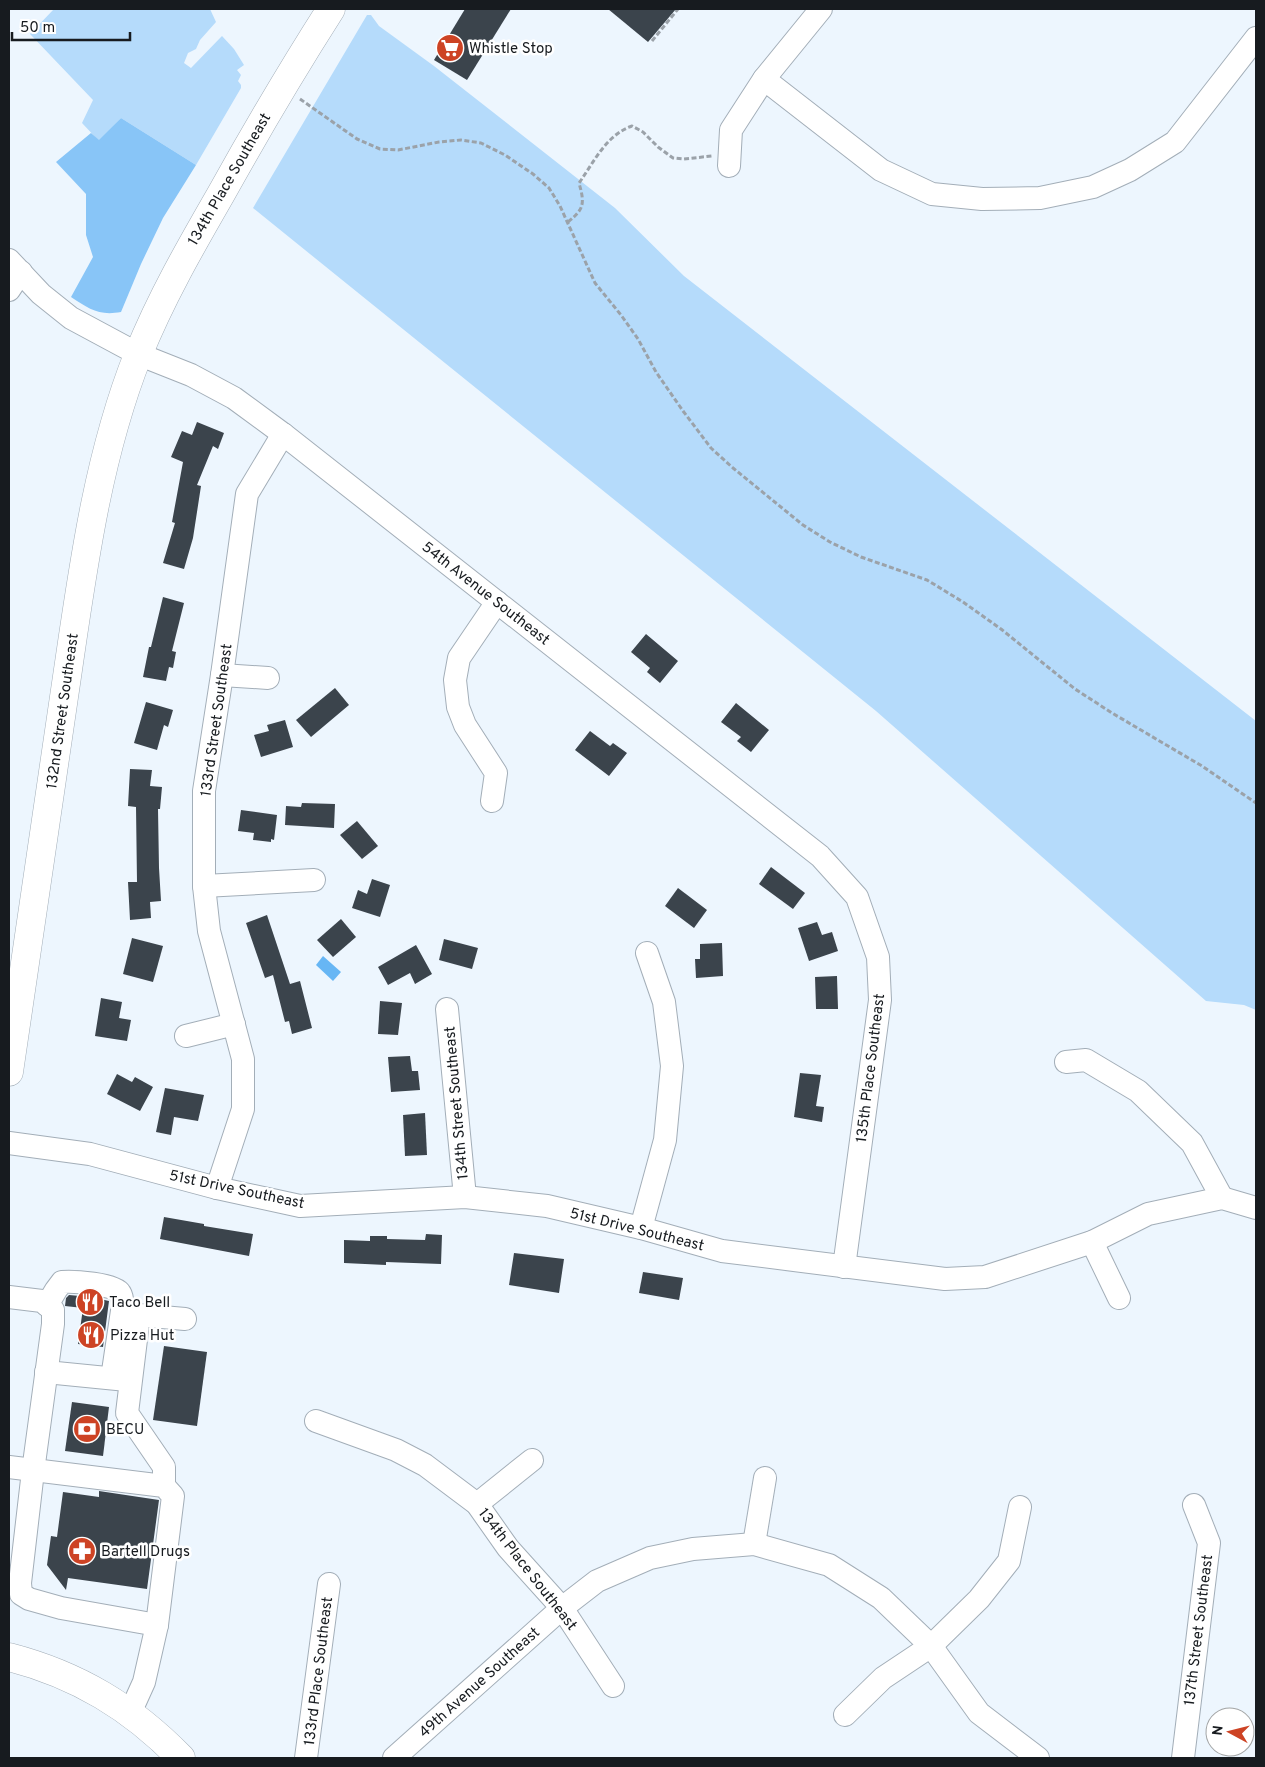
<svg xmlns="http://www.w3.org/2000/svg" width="1265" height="1767" font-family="Overpass,sans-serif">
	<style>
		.green { fill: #b5dbfb }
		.forest { fill: #88c5f7 }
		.water { fill: #67b6f4 }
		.building { fill: #3b444c }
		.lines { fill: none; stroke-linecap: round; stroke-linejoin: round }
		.minor-casing { stroke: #a3aeb8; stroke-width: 24 }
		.major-casing { stroke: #a3aeb8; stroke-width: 29 }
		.path { stroke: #9ba2a9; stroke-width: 3; stroke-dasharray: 5 2.5; stroke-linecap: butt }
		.minor { stroke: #fff; stroke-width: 22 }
		.major { stroke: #fff; stroke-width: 28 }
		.labels { text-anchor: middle; stroke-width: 5; stroke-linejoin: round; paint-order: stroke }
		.poi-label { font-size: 15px; fill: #171b1f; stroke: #fff; text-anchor: start }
		.street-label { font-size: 15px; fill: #171b1f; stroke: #fff }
	</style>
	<rect width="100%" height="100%" fill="#edf6fe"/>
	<g class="green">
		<path d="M54,9H210L216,22L200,40L196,49L188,53L184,63L191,68L222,36L234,49L244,65L237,70L241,75L238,81L241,85V88L196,165L121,118L99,141L82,123L93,100L30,34Z"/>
		<path d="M367,15H371L379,26L434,66L615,208L684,276L1256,721V1010L1244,1005L1206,1001L876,711L253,208Z"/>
	</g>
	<path class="forest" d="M121,118L196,165L163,218L141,264L121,312C99,316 89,309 71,297L93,257L86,235V194L56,162L91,133L99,140Z"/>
	<path class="water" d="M323,956L341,972L333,981L316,965Z"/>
	<g class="building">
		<path d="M465,9H511L467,80L434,60Z"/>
		<path d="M608,9H676L648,42Z"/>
		<path d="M197,422L224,433L218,449L213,446L197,485L201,486L193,538L184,569L163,563L175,523L172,522L183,462L171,457L182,431L192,435Z"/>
		<path d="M163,597L184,603L172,651L176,652L173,668L169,667L166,681L143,677L149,647H151Z"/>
		<path d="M646,634L678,661L660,683L647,672L650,668L631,652Z"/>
		<path d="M335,688L349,705L311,737L296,720Z"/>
		<path d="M146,702L173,710L168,727L164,725L157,750L134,743Z"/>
		<path d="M736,703L769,730L751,752L737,741L741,737L721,722Z"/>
		<path d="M285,720L293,747L261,757L254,735L269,731L267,725Z"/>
		<path d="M590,731L610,746L613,743L627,753L609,776L575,750Z"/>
		<path d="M130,769L152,770L150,786L162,787L160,809H158L159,868L161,901L150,902L151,918L130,920L128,882H137L136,807L128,806Z"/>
		<path d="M302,803L335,804L334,828L285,825L286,806L301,807Z"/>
		<path d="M241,810L277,815L274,840L271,839V842L253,840L254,833L238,831Z"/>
		<path d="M357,821L378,846L362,859L340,835Z"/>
		<path d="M771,867L805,893L793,909L759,884Z"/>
		<path d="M372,879L390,885L380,917L352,908L358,890L367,894Z"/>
		<path d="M678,888L707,910L694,928L665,906Z"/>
		<path d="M267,915L290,984L300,981L312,1028L292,1034L289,1021L285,1022L273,975L265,978L246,923Z"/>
		<path d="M341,919L356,937L333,957L317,940Z"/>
		<path d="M817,922L822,935L832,932L838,951L809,961L798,928Z"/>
		<path d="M132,938L163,946L153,982L123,974Z"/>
		<path d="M444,939L478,948L472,969L439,960Z"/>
		<path d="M722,943L723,976L696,978L695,959H700V944Z"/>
		<path d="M416,945L432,974L415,984L410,973L388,985L378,967Z"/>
		<path d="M837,976L838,1009H816L815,977Z"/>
		<path d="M101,998L122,1002L119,1018L131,1020L127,1041L95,1036Z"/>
		<path d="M380,1001L402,1003L398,1035L378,1034Z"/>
		<path d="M410,1056L412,1071H418L420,1090L391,1092L388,1057Z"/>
		<path d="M800,1073L821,1075L816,1106L824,1107L822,1122L794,1117Z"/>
		<path d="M117,1074L132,1082L135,1077L153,1087L140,1111L107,1094Z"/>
		<path d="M165,1088L204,1095L198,1121L174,1117L171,1135L156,1132Z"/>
		<path d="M425,1113L427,1155L405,1156L403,1115Z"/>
		<path d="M164,1217L204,1224V1226L253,1234L249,1256L160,1239Z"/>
		<path d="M426,1234L442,1235L441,1264L386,1262V1265L344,1263V1240L370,1241V1236H387V1239L425,1240Z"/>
		<path d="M514,1253L564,1259L559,1293L509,1285Z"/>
		<path d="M643,1272L683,1278L679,1300L639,1293Z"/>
		<path d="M69,1295L91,1297L109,1301L103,1347L78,1344L83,1308L65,1306L66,1298Z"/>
		<path d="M164,1346L207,1352L197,1426L153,1420Z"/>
		<path d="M72,1402L109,1407L103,1456L65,1451Z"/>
		<path d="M99,1491L159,1500L147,1589L68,1578L66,1590L47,1565L51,1536L57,1537L63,1492L99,1497Z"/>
	</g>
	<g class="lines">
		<g class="minor-casing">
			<g id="minor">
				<path d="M764,79L881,170L932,194L982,199L1040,198L1093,187L1130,170L1175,142L1256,38"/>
				<path d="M729,166L731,130L764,79L821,9"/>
				<path d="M9,260L41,294L71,318L138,354L191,375L234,398L283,434L820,856L857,897L878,957L880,1000L844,1267"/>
				<path d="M9,290L21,272"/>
				<path d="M222,675L268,678"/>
				<path d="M492,801L496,773L465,725L458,707L455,680L459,658L497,602"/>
				<path d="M204,886L314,880"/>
				<path d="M447,1009L465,1197"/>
				<path d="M186,1036L234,1024"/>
				<path d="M1066,1062L1086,1060L1138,1091L1192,1143L1222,1198"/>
				<path d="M9,1143L90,1154L217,1188L300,1206L465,1197L547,1206L641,1228L722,1251L945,1279L985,1277L1092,1242L1148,1214L1222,1198L1256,1208"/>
				<path d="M217,1188L243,1109V1059L209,931L204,886V791L222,675L247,494L283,434"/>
				<path d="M641,1228L665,1140L672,1066L664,1002L647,953"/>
				<path d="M1092,1242L1119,1298"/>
				<path d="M9,1297L42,1301L53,1310V1324L33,1471L20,1583L21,1594L29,1599L61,1608L157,1625"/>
				<path d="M47,1305L56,1290L62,1282C73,1281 115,1284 120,1293C122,1295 122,1301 123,1304L112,1378"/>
				<path d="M46,1372L127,1380"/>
				<path d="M316,1421L396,1450L425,1465L477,1504L508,1548L562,1608L613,1686"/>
				<path d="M9,1467L164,1486L173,1496L157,1625L144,1682L130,1713"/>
				<path d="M164,1486V1467L127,1413L139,1315L185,1319"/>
				<path d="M477,1504L532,1460"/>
				<path d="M754,1544L765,1478"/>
				<path d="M845,1715L883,1678L931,1646L979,1599L1009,1561L1020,1507"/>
				<path d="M306,1758L329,1584"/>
				<path d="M394,1758L562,1608L597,1581L650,1558L693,1549L754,1544L829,1565L881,1598L931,1646L979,1713L1038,1758"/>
				<path d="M1183,1758L1209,1543L1194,1505"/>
			</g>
		</g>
		<g class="major-casing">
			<g id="major">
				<path d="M9,1072C27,947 45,822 64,697C81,583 95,463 138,355C161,298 191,246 221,194C256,131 292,70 331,9"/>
				<path d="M9,1657C78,1675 131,1707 181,1758"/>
			</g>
		</g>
		<g class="path">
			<path d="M652,41L678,9"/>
			<path d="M300,99L357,139L380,149L398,150L439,142L461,140L481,143L505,155L533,174L549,188L560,206L595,283L621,315L638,339L656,372L683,411L711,448L733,468L803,525L830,542L861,557L927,580L963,602L1001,629L1075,689L1112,713L1202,766L1256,803"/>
			<path d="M568,222C584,209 585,204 579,183C594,162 606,135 632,126L643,132L658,147L673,158L684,159L712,156"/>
		</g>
		<use href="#minor" class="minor"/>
		<use href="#major" class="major"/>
	</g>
	<defs>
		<g id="supermarket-disc" transform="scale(1.4375)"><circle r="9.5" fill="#cd4324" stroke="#fff"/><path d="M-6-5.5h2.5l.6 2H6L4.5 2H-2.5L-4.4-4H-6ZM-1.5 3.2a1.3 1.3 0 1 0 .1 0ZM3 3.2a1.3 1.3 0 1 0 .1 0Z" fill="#fff"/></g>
		<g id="restaurant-disc" transform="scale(1.4375)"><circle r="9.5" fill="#cd4324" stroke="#fff"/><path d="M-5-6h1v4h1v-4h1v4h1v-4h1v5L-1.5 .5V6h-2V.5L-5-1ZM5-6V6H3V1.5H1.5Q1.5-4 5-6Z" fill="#fff"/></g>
		<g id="bank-disc" transform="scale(1.4375)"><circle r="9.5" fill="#cd4324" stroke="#fff"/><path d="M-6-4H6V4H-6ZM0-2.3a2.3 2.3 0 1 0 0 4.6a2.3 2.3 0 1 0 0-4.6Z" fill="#fff"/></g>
		<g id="pharmacy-disc" transform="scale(1.4375)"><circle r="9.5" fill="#cd4324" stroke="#fff"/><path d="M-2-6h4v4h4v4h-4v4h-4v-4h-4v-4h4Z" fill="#fff"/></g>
	</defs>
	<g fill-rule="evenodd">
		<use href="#supermarket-disc" x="450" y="48"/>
		<use href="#restaurant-disc" x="90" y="1302"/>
		<use href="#restaurant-disc" x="91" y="1335"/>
		<use href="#bank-disc" x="87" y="1429"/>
		<use href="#pharmacy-disc" x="82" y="1551"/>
	</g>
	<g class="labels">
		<g class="poi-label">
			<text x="469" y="53">Whistle Stop</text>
			<text x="109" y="1307">Taco Bell</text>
			<text x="110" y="1340">Pizza Hut</text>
			<text x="106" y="1434">BECU</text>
			<text x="101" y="1556">Bartell Drugs</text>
		</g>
		<g class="street-label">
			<text transform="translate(229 179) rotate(-60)" y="5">134th Place Southeast</text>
			<text transform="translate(486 593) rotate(38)" y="5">54th Avenue Southeast</text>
			<text transform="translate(62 711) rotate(-82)" y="5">132nd Street Southeast</text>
			<text transform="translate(216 720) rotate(-82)" y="5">133rd Street Southeast</text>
			<text transform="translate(870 1068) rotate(-83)" y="5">135th Place Southeast</text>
			<text transform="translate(456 1103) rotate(-95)" y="5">134th Street Southeast</text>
			<text transform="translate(237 1189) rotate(12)" y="5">51st Drive Southeast</text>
			<text transform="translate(637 1229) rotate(14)" y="5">51st Drive Southeast</text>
			<text transform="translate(528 1569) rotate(52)" y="5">134th Place Southeast</text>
			<text transform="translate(1198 1630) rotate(-83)" y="5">137th Street Southeast</text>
			<text transform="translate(318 1671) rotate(-83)" y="5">133rd Place Southeast</text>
			<text transform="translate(479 1682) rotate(-42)" y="5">49th Avenue Southeast</text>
		</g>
	</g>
	<rect width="1265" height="1767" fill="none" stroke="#171b1f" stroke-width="20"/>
	<g transform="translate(1230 1732) rotate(277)"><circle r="24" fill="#ffffff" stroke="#a2a4a5"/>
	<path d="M0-4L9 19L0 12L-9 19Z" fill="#cd4324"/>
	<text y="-8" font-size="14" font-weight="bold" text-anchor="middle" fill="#171b1f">N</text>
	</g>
	<path d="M12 32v8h118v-8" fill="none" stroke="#171b1f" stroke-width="2.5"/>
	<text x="20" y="32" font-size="15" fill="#171b1f" stroke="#ffffff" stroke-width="4" paint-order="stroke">50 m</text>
</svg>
